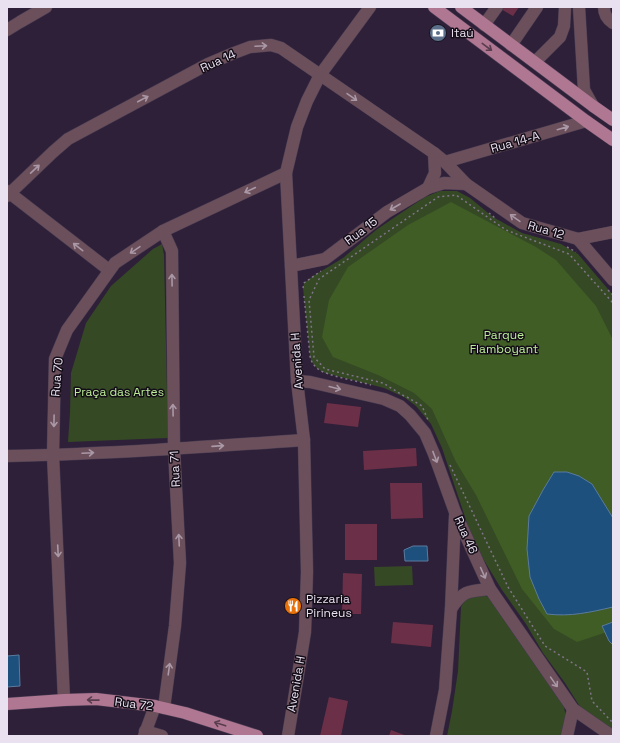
<svg xmlns="http://www.w3.org/2000/svg" width="620" height="743" font-family="'Space Grotesk',sans-serif">
	<style>
		.green { fill: #354925 }
		.forest { fill: #3f5d24 }
		.water { fill: #1d507c; stroke: #5a7b9f }
		.building { fill: #6c2f48 }
		.lines { fill: none; stroke-linecap: round; stroke-linejoin: round }
		.minor-casing { stroke: #483b52; stroke-width: 13 }
		.major-casing { stroke: #483b52; stroke-width: 13 }
		.path { stroke: #81758a; stroke-width: 1.5; stroke-dasharray: 2 3; stroke-linecap: butt }
		.minor { stroke: #6b505c; stroke-width: 12 }
		.major { stroke: #af7791; stroke-width: 12 }
		.oneway { stroke: #aa98a6 }
		.oneway2 { stroke: #593d4e }
		.labels { text-anchor: middle; stroke-width: 3; stroke-linejoin: round; paint-order: stroke }
		.poi-label { font-size: 12px; fill: #e9e0f0; stroke: #130d17; text-anchor: start }
		.street-label { font-size: 12px; fill: #e9e0f0; stroke: #130d17 }
		.park-label { font-size: 12px; fill: #bcec98; stroke: #130d17 }
	</style>
	<rect width="100%" height="100%" fill="#2e2038"/>
	<g class="green">
		<path d="M440,191H457L470,198L493,217L522,233L561,244L578,254L613,295V733L584,713L565,683L543,653L526,624L502,590L482,557L470,532L442,448L431,424L416,406L404,397L384,388L325,373C316,368 312,365 310,356L303,288L304,283L313,276L343,258L376,230L398,215L425,197Z"/>
		<path d="M162,244L164,255L168,438L68,442L70,412L71,373L86,323L111,286L153,249Z"/>
		<path d="M412,566L413,585L375,586L374,567Z"/>
		<path d="M483,594L491,599L564,707L566,717L562,736H447L452,711L458,671L461,607C467,596 471,596 483,594Z"/>
	</g>
	<path class="forest" d="M451,202L536,247L556,260L596,306L613,340V630L577,642L554,629L522,589L476,495L456,462L432,409L414,393L378,375L333,357L322,337L329,300L348,267L408,225Z"/>
	<g class="water">
		<path d="M554,472H567L579,476L592,484L613,518V607C591,612 571,617 547,614L539,599L530,577L527,549L529,516L543,490Z"/>
		<path d="M413,546H427L428,561H405L404,550Z"/>
		<path d="M613,622V645L609,641L602,626Z"/>
		<path d="M19,655L20,686L7,687V656Z"/>
	</g>
	<g class="building">
		<path d="M500,7H519L513,16L499,8Z"/>
		<path d="M327,403L361,407L358,427L324,423Z"/>
		<path d="M416,448L417,466L364,470L363,451Z"/>
		<path d="M390,483H422L423,518L391,519Z"/>
		<rect x="345" y="524" width="32" height="36"/>
		<path d="M343,573L362,574L361,614H342Z"/>
		<path d="M393,622L433,625L431,647L391,643Z"/>
		<path d="M329,697L348,701L341,736H320Z"/>
		<path d="M391,730L407,736H389Z"/>
	</g>
	<g class="lines">
		<g class="minor-casing">
			<g id="minor">
				<path d="M579,7L584,90L593,106"/>
				<path d="M604,7C604,15 607,19 613,23"/>
				<path d="M484,25L497,7"/>
				<path d="M7,30L20,22L46,7"/>
				<path d="M511,45L537,7"/>
				<path d="M535,62L560,37L564,26L565,7"/>
				<path d="M445,162L586,121"/>
				<path d="M428,188L435,173L434,153"/>
				<path d="M7,191L109,270"/>
				<path d="M7,196L53,152L68,139L208,64L234,53L250,47L271,45L281,48L434,153L445,162L466,184L522,223L578,239L613,232"/>
				<path d="M163,231L172,251L174,449L180,563L175,626L164,708"/>
				<path d="M578,239L613,280"/>
				<path d="M291,266L325,259L387,212L428,188L444,183L466,184"/>
				<path d="M297,381L310,382L384,399L400,406L410,415L425,433L434,454L455,512L490,589L573,709L612,736"/>
				<path d="M7,456C106,454 205,447 304,440"/>
				<path d="M451,609C463,590 469,591 490,589"/>
				<path d="M64,700L53,455L55,359L67,330L115,263L163,231L286,173"/>
				<path d="M145,731L162,736"/>
				<path d="M144,736L155,706"/>
				<path d="M288,736L305,632L307,572L304,440L297,381L286,173L297,127L307,101L320,75L370,7"/>
				<path d="M436,736L445,690L451,609L455,516"/>
				<path d="M567,736L573,709"/>
			</g>
		</g>
		<g class="major-casing">
			<g id="major">
				<path d="M434,7L586,121L613,140"/>
				<path d="M461,7L593,106L613,120"/>
				<path d="M7,704L64,700L96,699L155,706L185,713L257,736"/>
			</g>
		</g>
		<g class="path">
			<path d="M489,213L495,218"/>
			<path d="M567,247L576,252"/>
			<path d="M303,288L304,283L321,271"/>
			<path d="M608,290L613,295"/>
			<path d="M304,296L310,356C311,361 313,365 318,369C327,376 358,381 371,385"/>
			<path d="M404,396L383,383L325,369L314,357L309,300L319,279L438,197L456,195L506,230L569,254L613,303"/>
			<path d="M407,397L422,406L428,420"/>
			<path d="M450,465L508,587L545,646L587,672L592,701L613,723"/>
		</g>
		<use href="#minor" class="minor"/>
		<use href="#major" class="major"/>
	</g>
	<defs><path id="oneway-shaft" d="M-6 0H5M1.5-3L5.5 0L1.5 3" fill="none" stroke-width="1.6" stroke-linecap="round" stroke-linejoin="round"/></defs>
	<g class="oneway">
		<use href="#oneway-shaft" transform="translate(261 46) rotate(-3)"/>
		<use href="#oneway-shaft" transform="translate(352 97) rotate(35)"/>
		<use href="#oneway-shaft" transform="translate(143 99) rotate(-28)"/>
		<use href="#oneway-shaft" transform="translate(563 128) rotate(-16)"/>
		<use href="#oneway-shaft" transform="translate(35 169) rotate(-43)"/>
		<use href="#oneway-shaft" transform="translate(250 190) rotate(155)"/>
		<use href="#oneway-shaft" transform="translate(395 207) rotate(150)"/>
		<use href="#oneway-shaft" transform="translate(515 218) rotate(-145)"/>
		<use href="#oneway-shaft" transform="translate(78 247) rotate(-142)"/>
		<use href="#oneway-shaft" transform="translate(135 250) rotate(146)"/>
		<use href="#oneway-shaft" transform="translate(172 280) rotate(-91)"/>
		<use href="#oneway-shaft" transform="translate(335 388) rotate(14)"/>
		<use href="#oneway-shaft" transform="translate(173 410) rotate(-91)"/>
		<use href="#oneway-shaft" transform="translate(54 421) rotate(91)"/>
		<use href="#oneway-shaft" transform="translate(218 446) rotate(-4)"/>
		<use href="#oneway-shaft" transform="translate(88 453) rotate(-3)"/>
		<use href="#oneway-shaft" transform="translate(435 457) rotate(69)"/>
		<use href="#oneway-shaft" transform="translate(179 540) rotate(-93)"/>
		<use href="#oneway-shaft" transform="translate(58 551) rotate(87)"/>
		<use href="#oneway-shaft" transform="translate(483 573) rotate(66)"/>
		<use href="#oneway-shaft" transform="translate(169 669) rotate(-82)"/>
		<use href="#oneway-shaft" transform="translate(554 682) rotate(55)"/>
	</g>
	<g class="oneway2">
		<use href="#oneway-shaft" transform="translate(487 47) rotate(37)"/>
		<use href="#oneway-shaft" transform="translate(93 700) rotate(-179)"/>
		<use href="#oneway-shaft" transform="translate(220 724) rotate(-162)"/>
	</g>
	<defs>
		<g id="bank-disc" transform="scale(0.9)"><circle r="9.5" fill="#5c6f8a" stroke="#130d17"/><path d="M-6-4H6V4H-6ZM0-2.3a2.3 2.3 0 1 0 0 4.6a2.3 2.3 0 1 0 0-4.6Z" fill="#fff"/></g>
		<g id="restaurant-disc" transform="scale(0.9)"><circle r="9.5" fill="#e8710a" stroke="#130d17"/><path d="M-5-6h1v4h1v-4h1v4h1v-4h1v5L-1.5 .5V6h-2V.5L-5-1ZM5-6V6H3V1.5H1.5Q1.5-4 5-6Z" fill="#fff"/></g>
	</defs>
	<g fill-rule="evenodd">
		<use href="#bank-disc" x="438" y="33"/>
		<use href="#restaurant-disc" x="293" y="606"/>
	</g>
	<g class="labels">
		<g class="poi-label">
			<text x="451" y="37">Itaú</text>
			<text x="306" y="603">Pizzaria<tspan x="306" dy="14">Pirineus</tspan></text>
		</g>
		<g class="street-label">
			<text transform="translate(218 61) rotate(-25)" y="4">Rua 14</text>
			<text transform="translate(515 142) rotate(-16)" y="4">Rua 14-A</text>
			<text transform="translate(546 230) rotate(16)" y="4">Rua 12</text>
			<text transform="translate(361 231) rotate(-37)" y="4">Rua 15</text>
			<text transform="translate(297 361) rotate(-94)" y="4">Avenida H</text>
			<text transform="translate(57 377) rotate(-85)" y="4">Rua 70</text>
			<text transform="translate(175 469) rotate(-93)" y="4">Rua 71</text>
			<text transform="translate(466 535) rotate(66)" y="4">Rua 46</text>
			<text transform="translate(296 684) rotate(-80)" y="4">Avenida H</text>
			<text transform="translate(134 704) rotate(7)" y="4">Rua 72</text>
		</g>
		<g class="park-label">
			<text x="504" y="339">Parque<tspan x="504" dy="14">Flamboyant</tspan></text>
			<text x="119" y="396">Praça das Artes</text>
		</g>
	</g>
	<rect width="620" height="743" fill="none" stroke="#e9e0f0" stroke-width="16"/>
</svg>
